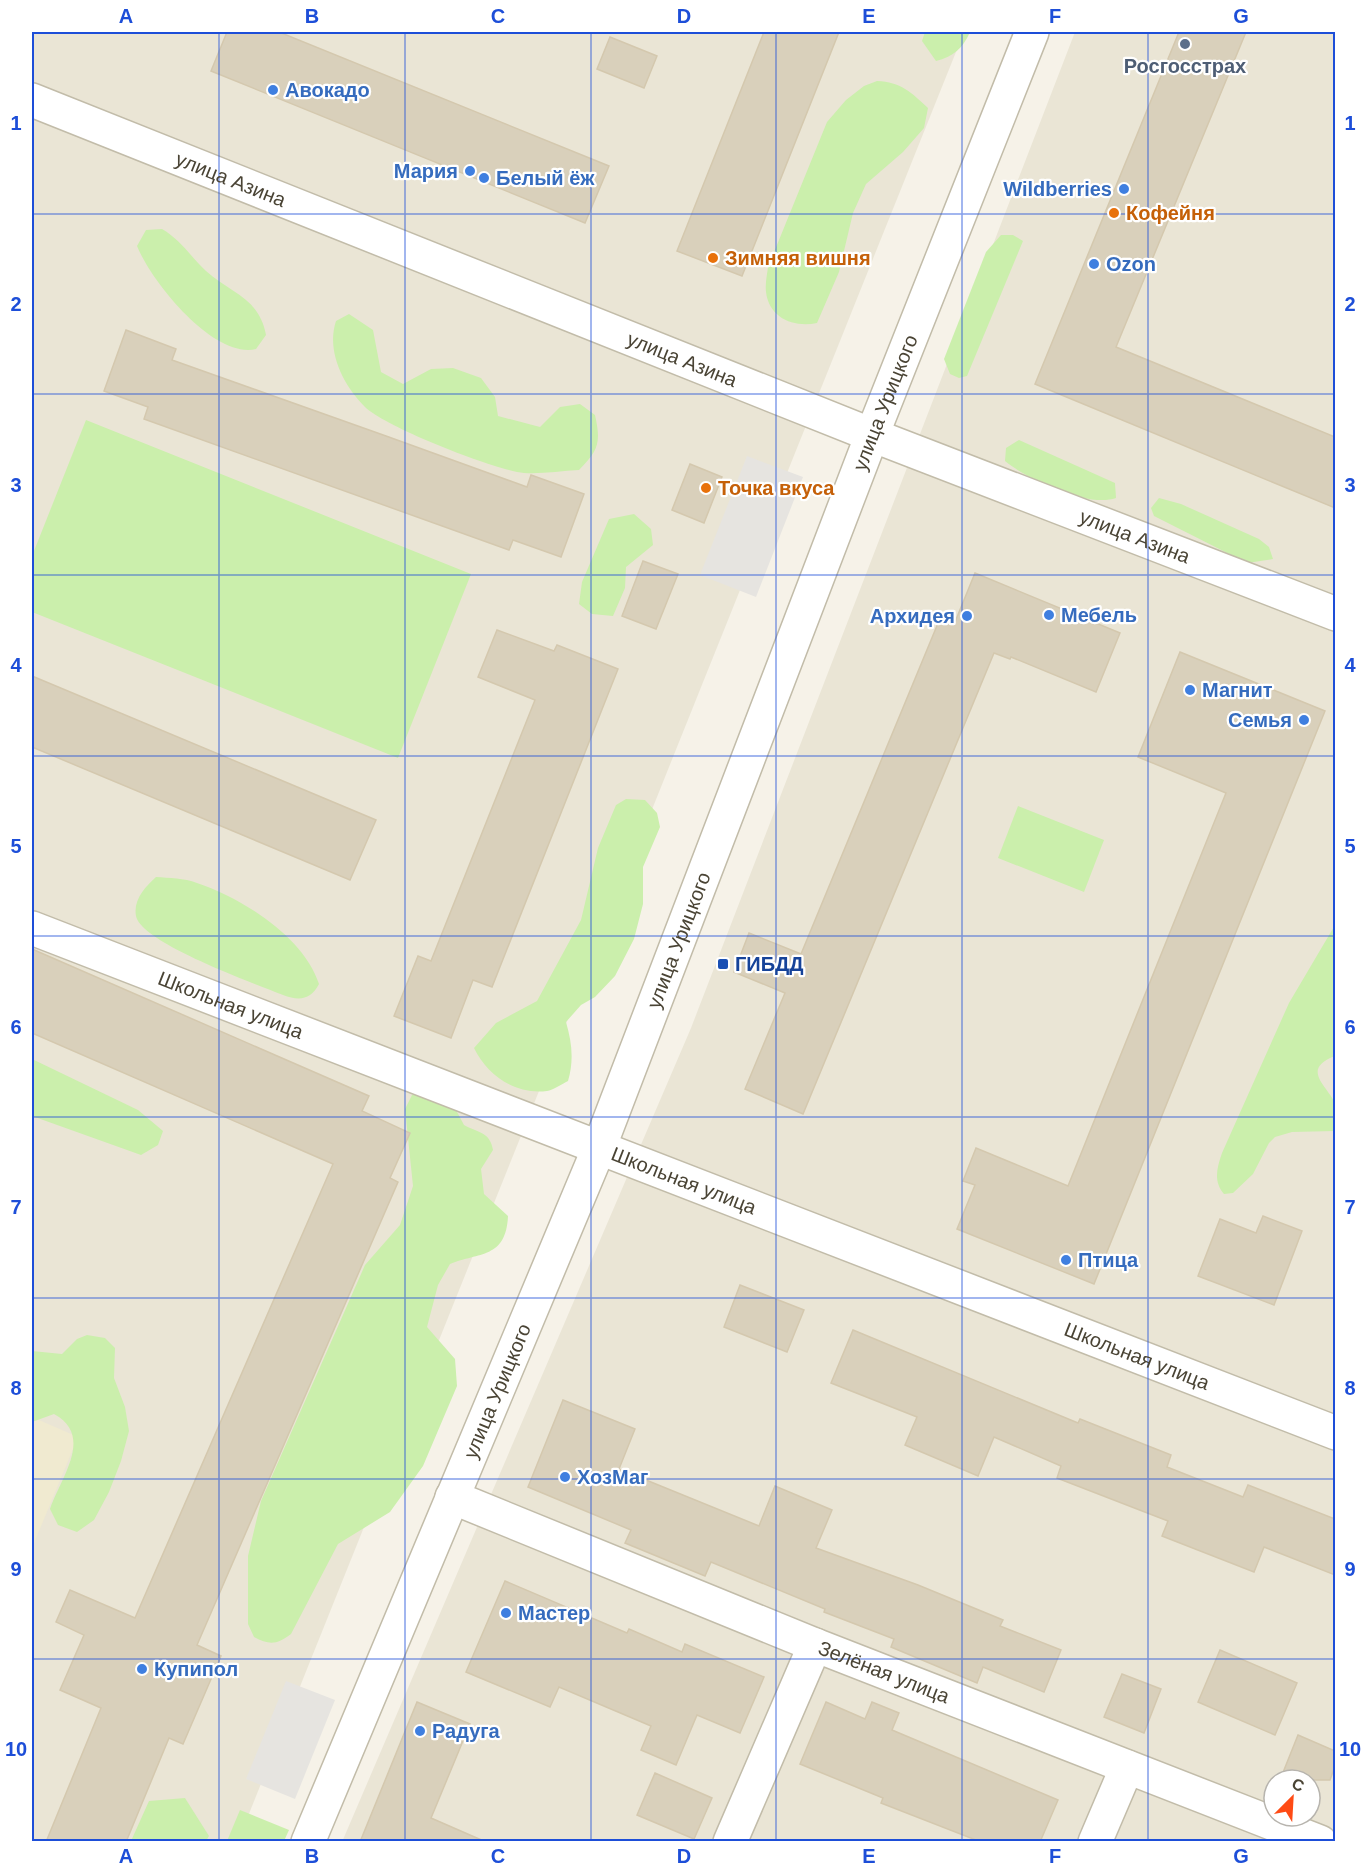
<svg xmlns="http://www.w3.org/2000/svg" width="1367" height="1873" font-family="Arial,sans-serif">
	<style>
		.residential { fill: #eae5d5; fill-rule: evenodd }
		.education { fill: #f0ead0 }
		.green { fill: #cbefac }
		.parking { fill: #e6e4e0 }
		.building { fill: #d9d0bb; stroke: #d4c8ae; stroke-width: 1.5 }
		.lines { fill: none; stroke-linecap: round; stroke-linejoin: round }
		.street-casing { stroke: #c2bca9; stroke-width: 36 }
		.street { stroke: #fff; stroke-width: 33 }
		.grid { fill: none; stroke: #1d4ed8; stroke-width: 1.5; stroke-opacity: 0.55 }
		.service-dot { fill: #5c6f8a; stroke: #fff; stroke-width: 2 }
		.shop-dot { fill: #3f7fe0; stroke: #fff; stroke-width: 2 }
		.food-dot { fill: #e8710a; stroke: #fff; stroke-width: 2 }
		.transit-dot { fill: #1a4fb4; stroke: #fff; stroke-width: 2 }
		.labels { text-anchor: middle; stroke-width: 4.5; stroke-linejoin: round; paint-order: stroke }
		.service-label { font-size: 20px; font-weight: bold; fill: #4e5e75; stroke: #fff }
		.shop-label { font-size: 20px; font-weight: bold; fill: #366cbe; stroke: #fff; text-anchor: start }
		.street-label { font-size: 20px; fill: #4a4435; stroke: #fff }
		.food-label { font-size: 20px; font-weight: bold; fill: #c56008; stroke: #fff; text-anchor: start }
		.transit-label { font-size: 20px; font-weight: bold; fill: #164399; stroke: #fff; text-anchor: start }
		.neatline { fill: none; stroke: #1d4ed8; stroke-width: 2 }
		.grid-label { font-size: 20px; text-anchor: middle; font-weight: bold; fill: #1d4ed8 }
	</style>
	<rect width="100%" height="100%" fill="#f6f2e8"/>
	<g class="residential">
		<path d="M32,32H964L238,1841L32,1842Z"/>
		<path d="M1075,32H1335V1841L342,1842L691,1028ZM1274,1780H1310V1816H1274Z"/>
	</g>
	<path class="education" d="M32,1417L78,1437L32,1548Z"/>
	<g class="green">
		<path d="M925,32H970C963,48 953,57 936,61L922,41Z"/>
		<path d="M877,81C901,82 911,92 928,108L924,128L903,152L866,184L853,213L839,272L817,323C794,328 769,318 766,292C765,284 767,275 768,267L827,122L846,100L864,86Z"/>
		<path d="M162,229C181,240 190,256 206,271C230,293 259,297 266,335L256,349C213,359 151,281 137,246L146,230Z"/>
		<path d="M1001,235H1013L1023,241L967,376L959,378L950,374L944,359L986,252Z"/>
		<path d="M349,314L373,330L381,372L403,384L431,369L453,368L481,378L495,397L498,416L540,427L560,407L580,404L595,415C601,442 599,450 579,470C561,471 542,474 524,473C495,470 385,427 365,407C343,385 326,351 336,321Z"/>
		<path d="M86,420L471,574L398,758L32,612V556Z"/>
		<path d="M1019,440L1115,483L1116,498C1088,508 1028,480 1005,461L1006,448Z"/>
		<path d="M1159,498L1181,504L1259,539L1269,547L1273,559L1247,563L1154,516L1151,508Z"/>
		<path d="M634,514L651,529L653,545L626,567L625,588L613,616L592,614L579,604L582,582L609,519Z"/>
		<path d="M626,799L645,800L657,813L660,827L643,867V904L634,939L615,976L595,997L581,1005L566,1022C572,1043 574,1060 568,1081C562,1084 553,1090 547,1091C515,1095 487,1075 474,1048L496,1023L537,1001L581,920L598,848L616,805Z"/>
		<path d="M1018,806L1104,840L1084,892L998,858Z"/>
		<path d="M156,877C169,878 184,878 197,883C242,898 304,937 319,984C311,1000 299,1001 283,995C256,984 141,943 136,916C133,900 145,887 156,877Z"/>
		<path d="M1335,925V1056C1298,1070 1331,1088 1336,1106C1337,1113 1336,1123 1335,1131L1292,1132L1275,1137L1269,1143L1253,1174L1233,1193L1224,1194C1213,1181 1217,1168 1222,1153L1289,1003Z"/>
		<path d="M32,1059L138,1110L163,1131L158,1145L141,1155L32,1116Z"/>
		<path d="M425,1091L456,1110L464,1125C479,1133 490,1132 493,1150L481,1169L484,1194L508,1216C506,1259 479,1252 450,1264L438,1285L427,1327L455,1359L457,1386L423,1466L390,1512L338,1544L291,1634C277,1645 269,1645 254,1637L248,1624V1556L261,1501L365,1265L400,1225L413,1186L405,1109L412,1095Z"/>
		<path d="M87,1335L105,1338L115,1348L114,1378L125,1407L129,1431L121,1461L109,1492L94,1520L77,1532L58,1525L50,1509C60,1479 95,1436 54,1414L32,1422V1351L62,1354L77,1339Z"/>
		<path d="M185,1798L209,1836L206,1841H131L149,1801Z"/>
		<path d="M240,1810L289,1830L284,1841H227Z"/>
	</g>
	<g class="parking">
		<path d="M747,456L803,477L756,597L700,575Z"/>
		<path d="M286,1681L335,1700L295,1799L246,1779Z"/>
	</g>
	<g class="building">
		<path d="M227,32H279L609,166L585,223L211,71Z"/>
		<path d="M764,32H839L742,276L677,251Z"/>
		<path d="M1179,32H1246L1116,347L1335,437V508L1035,384Z"/>
		<path d="M610,37L657,56L644,88L597,69Z"/>
		<path d="M126,330L176,349L172,360L386,436L527,487L531,475L584,494L561,557L513,540L509,550L144,419L148,407L104,391Z"/>
		<path d="M690,464L722,477L704,523L672,510Z"/>
		<path d="M643,561L678,574L656,629L622,616Z"/>
		<path d="M975,573L1120,633L1096,692L1011,657L1010,659L994,653L803,1114L745,1089L785,993L734,972L749,933L801,954L941,616L955,622Z"/>
		<path d="M497,630L554,651L557,645L618,669L492,987L473,980L451,1038L394,1016L418,956L431,961L535,700L478,677Z"/>
		<path d="M1180,652L1325,711L1094,1284L957,1229L975,1185L963,1181L976,1148L1068,1186L1226,793L1138,757Z"/>
		<path d="M32,676L376,820L350,880L32,747Z"/>
		<path d="M32,949L369,1096L362,1111L410,1133L390,1178L398,1182L197,1645L221,1656L183,1744L169,1738L126,1842H46L101,1708L60,1690L84,1635L56,1622L70,1590L135,1618L333,1164L32,1033Z"/>
		<path d="M1263,1216L1302,1231L1274,1305L1198,1276L1220,1219L1256,1233Z"/>
		<path d="M740,1285L804,1310L787,1352L724,1327Z"/>
		<path d="M853,1330L1078,1423L1080,1419L1171,1455L1167,1467L1243,1497L1248,1485L1335,1519V1575L1264,1547L1254,1572L1162,1536L1168,1521L1057,1478L1061,1466L994,1437L978,1476L905,1445L917,1417L831,1383Z"/>
		<path d="M563,1400L635,1429L619,1469L759,1526L775,1486L832,1510L816,1548L918,1585L1003,1620L1000,1626L1061,1650L1044,1692L983,1667L977,1683L891,1647L894,1639L824,1612L825,1609L711,1562L705,1576L625,1543L631,1530L528,1487Z"/>
		<path d="M505,1581L627,1633L629,1629L682,1652L685,1644L764,1677L740,1733L697,1715L676,1765L641,1750L651,1726L559,1687L550,1707L466,1672Z"/>
		<path d="M1220,1650L1297,1683L1275,1735L1198,1702Z"/>
		<path d="M1122,1674L1161,1689L1144,1733L1104,1717Z"/>
		<path d="M417,1702L470,1724L431,1818L486,1842H360Z"/>
		<path d="M826,1702L865,1719L872,1702L899,1713L892,1730L1058,1800L1040,1842H981L881,1803L883,1798L800,1764Z"/>
		<path d="M1298,1735L1335,1751V1766L1330,1780H1280Z"/>
		<path d="M655,1773L712,1798L694,1839L637,1815Z"/>
	</g>
	<g class="lines">
		<g class="street-casing">
			<g id="street">
				<path id="s1" d="M32,100L872,435L1336,614"/>
				<path id="s2" d="M32,928L1336,1433"/>
				<path id="s3" d="M452,1497L815,1645L1320,1842"/>
				<path id="s4" d="M308,1842L599,1148L872,435L1032,32"/>
				<path d="M730,1842L815,1645"/>
				<path d="M1095,1842L1127,1767"/>
			</g>
		</g>
		<use href="#street" class="street"/>
	</g>
	<path class="grid" d="M219,32V1842M405,32V1842M591,32V1842M776,32V1842M962,32V1842M1148,32V1842M32,214H1336M32,394H1336M32,575H1336M32,756H1336M32,936H1336M32,1117H1336M32,1298H1336M32,1479H1336M32,1659H1336"/>
	<circle class="service-dot" cx="1185" cy="44" r="6"/>
	<g class="shop-dot">
		<circle cx="273" cy="90" r="6"/>
		<circle cx="470" cy="171" r="6"/>
		<circle cx="484" cy="178" r="6"/>
		<circle cx="1124" cy="189" r="6"/>
		<circle cx="1094" cy="264" r="6"/>
		<circle cx="1049" cy="615" r="6"/>
		<circle cx="967" cy="616" r="6"/>
		<circle cx="1190" cy="690" r="6"/>
		<circle cx="1304" cy="720" r="6"/>
		<circle cx="1066" cy="1260" r="6"/>
		<circle cx="565" cy="1477" r="6"/>
		<circle cx="506" cy="1613" r="6"/>
		<circle cx="142" cy="1669" r="6"/>
		<circle cx="420" cy="1731" r="6"/>
	</g>
	<g class="food-dot">
		<circle cx="1114" cy="213" r="6"/>
		<circle cx="713" cy="258" r="6"/>
		<circle cx="706" cy="488" r="6"/>
	</g>
	<rect class="transit-dot" x="717" y="958" width="12" height="12" rx="3"/>
	<g class="labels">
		<g class="service-label">
			<text x="1185" y="73">Росгосстрах</text>
		</g>
		<g class="shop-label">
			<text x="285" y="97">Авокадо</text>
			<text x="458" y="178" text-anchor="end">Мария</text>
			<text x="496" y="185">Белый ёж</text>
			<text x="1112" y="196" text-anchor="end">Wildberries</text>
			<text x="1106" y="271">Ozon</text>
			<text x="1061" y="622">Мебель</text>
			<text x="955" y="623" text-anchor="end">Архидея</text>
			<text x="1202" y="697">Магнит</text>
			<text x="1292" y="727" text-anchor="end">Семья</text>
			<text x="1078" y="1267">Птица</text>
			<text x="577" y="1484">ХозМаг</text>
			<text x="518" y="1620">Мастер</text>
			<text x="154" y="1676">Купипол</text>
			<text x="432" y="1738">Радуга</text>
		</g>
		<g class="street-label">
			<text dy="7" stroke="none"><textPath href="#s1" startOffset="214">улица Азина</textPath></text>
			<text dy="7" stroke="none"><textPath href="#s1" startOffset="700">улица Азина</textPath></text>
			<text dy="7" stroke="none"><textPath href="#s4" startOffset="1551">улица Урицкого</textPath></text>
			<text dy="7" stroke="none"><textPath href="#s1" startOffset="1186">улица Азина</textPath></text>
			<text dy="7" stroke="none"><textPath href="#s4" startOffset="975">улица Урицкого</textPath></text>
			<text dy="7" stroke="none"><textPath href="#s2" startOffset="213">Школьная улица</textPath></text>
			<text dy="7" stroke="none"><textPath href="#s2" startOffset="699">Школьная улица</textPath></text>
			<text dy="7" stroke="none"><textPath href="#s2" startOffset="1185">Школьная улица</textPath></text>
			<text dy="7" stroke="none"><textPath href="#s4" startOffset="489">улица Урицкого</textPath></text>
			<text dy="7" stroke="none"><textPath href="#s3" startOffset="466">Зелёная улица</textPath></text>
		</g>
		<g class="food-label">
			<text x="1126" y="220">Кофейня</text>
			<text x="725" y="265">Зимняя вишня</text>
			<text x="718" y="495">Точка вкуса</text>
		</g>
		<g class="transit-label">
			<text x="735" y="971">ГИБДД</text>
		</g>
	</g>
	<rect width="1367" height="1873" fill="none" stroke="#ffffff" stroke-width="66"/>
	<g transform="translate(1292 1798) rotate(24)"><circle r="28" fill="#ffffff" stroke="#b7b4ae" stroke-width="1.5"/>
	<path d="M0-4.5L10 22L0 15L-10 22Z" fill="#ff4b15"/>
	<text y="-9" font-size="16" font-weight="bold" text-anchor="middle" fill="#4a4435">С</text>
	</g>
	<rect x="33" y="33" width="1301" height="1807" class="neatline"/>
	<g class="grid-label">
		<text x="126" y="23">A</text>
		<text x="312" y="23">B</text>
		<text x="498" y="23">C</text>
		<text x="684" y="23">D</text>
		<text x="869" y="23">E</text>
		<text x="1055" y="23">F</text>
		<text x="1241" y="23">G</text>
		<text x="16" y="130">1</text>
		<text x="1350" y="130">1</text>
		<text x="16" y="311">2</text>
		<text x="1350" y="311">2</text>
		<text x="16" y="492">3</text>
		<text x="1350" y="492">3</text>
		<text x="16" y="672">4</text>
		<text x="1350" y="672">4</text>
		<text x="16" y="853">5</text>
		<text x="1350" y="853">5</text>
		<text x="16" y="1034">6</text>
		<text x="1350" y="1034">6</text>
		<text x="16" y="1214">7</text>
		<text x="1350" y="1214">7</text>
		<text x="16" y="1395">8</text>
		<text x="1350" y="1395">8</text>
		<text x="16" y="1576">9</text>
		<text x="1350" y="1576">9</text>
		<text x="16" y="1756">10</text>
		<text x="1350" y="1756">10</text>
		<text x="126" y="1863">A</text>
		<text x="312" y="1863">B</text>
		<text x="498" y="1863">C</text>
		<text x="684" y="1863">D</text>
		<text x="869" y="1863">E</text>
		<text x="1055" y="1863">F</text>
		<text x="1241" y="1863">G</text>
	</g>
</svg>
